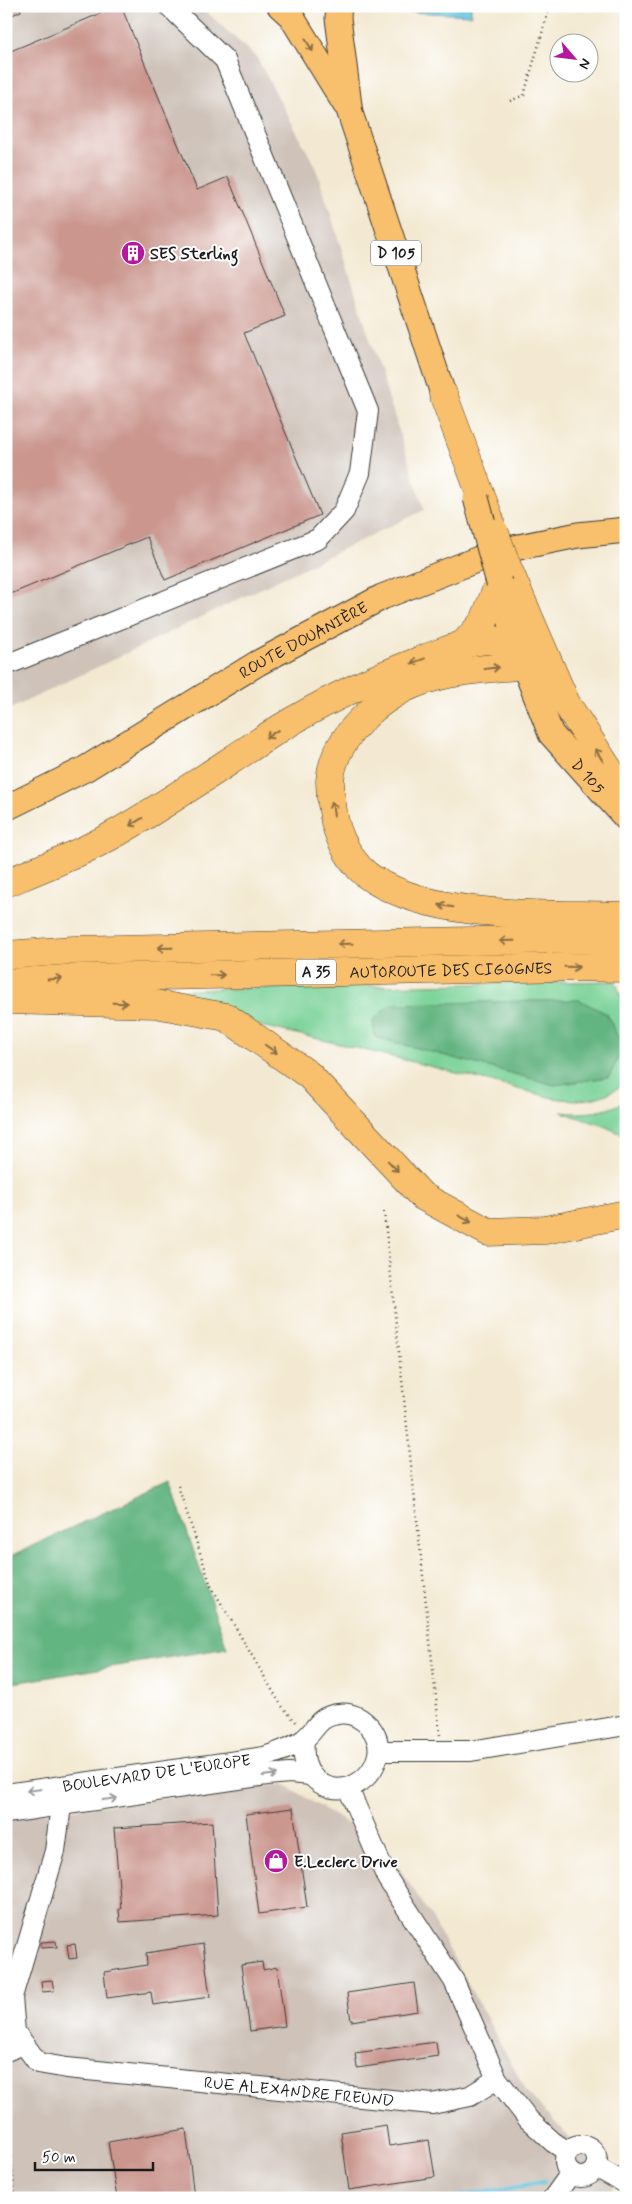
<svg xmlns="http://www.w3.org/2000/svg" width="632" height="2204" font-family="Mynerve,sans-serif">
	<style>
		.industrial { fill: #cec2b9 }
		.green { fill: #79d297; stroke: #4a775a }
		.forest { fill: #62b480; stroke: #3f684e }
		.water { fill: #62c5e0; stroke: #3f707e }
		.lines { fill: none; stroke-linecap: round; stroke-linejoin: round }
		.stream { stroke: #62c5e0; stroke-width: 4.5 }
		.building { fill: #ca968e }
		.minor-casing { stroke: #3c3b37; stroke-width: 22 }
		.major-casing { stroke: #3c3b37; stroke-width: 27 }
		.highway-casing { stroke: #3c3b37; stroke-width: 29 }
		.path { stroke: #3c3b37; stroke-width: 2.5; stroke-dasharray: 1 4; stroke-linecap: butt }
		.minor { stroke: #fff; stroke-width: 20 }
		.major { stroke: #f8bf6c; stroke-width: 25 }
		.highway { stroke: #f8bf6c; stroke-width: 28 }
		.tram { stroke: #1c1c1c; stroke-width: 1 }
		.major-bridge-casing { stroke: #3c3b37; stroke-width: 27; stroke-linecap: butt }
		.highway-bridge-casing { stroke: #3c3b37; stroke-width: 29; stroke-linecap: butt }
		.major-bridge { stroke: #f8bf6c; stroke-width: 25 }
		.highway-bridge { stroke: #f8bf6c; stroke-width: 28 }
		.oneway { stroke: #8a6e44 }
		.oneway2 { stroke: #999 }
		.labels { text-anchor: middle; stroke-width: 4; stroke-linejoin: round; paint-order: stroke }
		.shield { fill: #fff; stroke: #606060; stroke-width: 1 }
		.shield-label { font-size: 15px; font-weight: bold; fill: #1c1c1c }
		.poi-label { font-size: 16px; font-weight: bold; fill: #1c1c1c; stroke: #fff; text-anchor: start }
		.street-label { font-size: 16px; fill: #1c1c1c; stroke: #fff }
	</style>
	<rect width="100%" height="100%" fill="#fff"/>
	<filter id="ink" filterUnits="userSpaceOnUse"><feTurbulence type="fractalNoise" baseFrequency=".02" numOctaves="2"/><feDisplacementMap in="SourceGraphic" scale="10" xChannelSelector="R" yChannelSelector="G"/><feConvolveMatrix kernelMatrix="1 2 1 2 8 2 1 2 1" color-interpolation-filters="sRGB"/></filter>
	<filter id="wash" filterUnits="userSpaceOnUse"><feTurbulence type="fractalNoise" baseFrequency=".0096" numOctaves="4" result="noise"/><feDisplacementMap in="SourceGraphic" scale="20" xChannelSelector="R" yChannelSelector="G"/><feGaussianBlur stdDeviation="1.12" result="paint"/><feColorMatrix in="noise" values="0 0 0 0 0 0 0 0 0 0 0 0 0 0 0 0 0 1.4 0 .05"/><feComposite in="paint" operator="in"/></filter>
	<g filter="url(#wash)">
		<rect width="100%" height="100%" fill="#f3e9d2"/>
		<g class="industrial">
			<path d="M6,6H200L257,58L316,168L424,510L6,711Z"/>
			<path d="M284,1784L385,1847L429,1913L527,2092L612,2184L613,2198H6V1817Z"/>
		</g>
		<g class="green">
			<path d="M615,981L626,1008V1083C599,1101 584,1102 553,1098C395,1057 239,1016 78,992Z"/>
			<path d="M626,1101V1136L604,1126L561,1112C586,1114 604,1113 626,1101Z"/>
		</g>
		<g class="forest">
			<path d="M579,1000L607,1014L623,1048L609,1077L555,1085L375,1037L373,1020L391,1004Z"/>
			<path d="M170,1482L227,1648L13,1683L6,1639V1558Z"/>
		</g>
		<path class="water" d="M412,6H471V15L411,12Z"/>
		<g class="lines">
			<g class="stream">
				<path d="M588,2192L604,2198"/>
				<path d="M454,2198L544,2182"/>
			</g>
		</g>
		<g id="blocks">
			<g class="building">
				<path d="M6,6H19L21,11L6,18Z"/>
				<path d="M118,6H121L197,190L228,177L285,316L244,333L320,515L165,580L147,537L6,596V53Z"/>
				<path d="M293,1808L307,1907L259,1914L246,1814Z"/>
				<path d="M212,1822L218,1915L120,1922L119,1909H121L114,1828Z"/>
				<path d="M56,1941L57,1947L41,1948V1942Z"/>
				<path d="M75,1944L77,1958L69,1959L67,1945Z"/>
				<path d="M203,1944L210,1997L153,2005L151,1992L107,1998L104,1972L147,1965L146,1953Z"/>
				<path d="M262,1962L263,1970L277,1967L285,2026L250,2031L241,1965Z"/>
				<path d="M52,1980L54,1991L42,1992L41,1981Z"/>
				<path d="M414,1983L418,2011L351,2021L347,1993Z"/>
				<path d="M436,2042L438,2056L357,2068L355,2053Z"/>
				<path d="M386,2125L389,2146L429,2140L435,2177L349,2190L341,2132Z"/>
				<path d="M186,2129L194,2198H117L108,2142Z"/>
			</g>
		</g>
	</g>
	<g filter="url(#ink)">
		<use href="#blocks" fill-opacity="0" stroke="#3c3b37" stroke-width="1"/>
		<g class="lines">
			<g class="minor-casing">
				<g id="minor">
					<path d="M6,665L318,539L344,511L360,473L368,411L225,60L169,6"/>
					<path d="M379,1751H471L626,1725"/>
					<path d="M348,1788L387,1878L454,1981L497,2079L529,2120L553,2142L568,2152"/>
					<path id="s1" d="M6,1794L264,1757C276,1753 292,1748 303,1740C317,1730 316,1717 338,1714C350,1712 361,1718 369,1726C376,1733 380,1745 378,1754C373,1784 335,1802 312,1776C303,1766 303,1752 304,1740"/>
					<path id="s2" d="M61,1806L55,1851L12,1997L15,2032L38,2063L67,2068L432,2104L470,2096L497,2079"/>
					<path d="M6,1813L267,1775L289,1773L311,1775"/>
					<path d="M6,2051L24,2044"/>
					<circle cx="581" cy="2161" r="16"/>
					<path d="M596,2167L626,2184"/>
					<path d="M553,2198L571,2173"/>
				</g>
			</g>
			<g class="major-casing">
				<g id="major">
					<path d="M280,6L291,16L345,104"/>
					<path d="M339,6L338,18L350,113L449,412"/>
					<path id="s3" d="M499,583L524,665L551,734L626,818"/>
					<path id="s4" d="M6,808L85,769L258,663L382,597L499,551L578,535L626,530"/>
				</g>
			</g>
			<g class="highway-casing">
				<g id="highway">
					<path d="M443,394L490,520"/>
					<path d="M506,564L566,703L626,796"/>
					<path d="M463,645L484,621L499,583"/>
					<path d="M524,665C490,669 452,670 420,682C381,696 333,736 330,781C330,790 331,801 333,811C336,836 352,867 374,880C442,921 548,913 626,916"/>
					<path d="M6,883C45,867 84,852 120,831C175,799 226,763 279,729C324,701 376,677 426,658C446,651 468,640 491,640C502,640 510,643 520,648"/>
					<path d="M6,955L74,950L563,939L626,941"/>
					<path id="s5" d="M6,983L79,978L565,967L626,968"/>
					<path d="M6,1000L155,1004L226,1017L309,1075L422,1196L488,1232L545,1230L626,1214"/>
				</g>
			</g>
			<g class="path">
				<path d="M510,101L524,95L550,6"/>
				<path d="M384,1212L440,1735"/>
				<path d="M178,1486L211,1586L281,1705L296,1722"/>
				<path d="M6,2102L15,2198"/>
			</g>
			<use href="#minor" class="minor"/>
			<use href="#major" class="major"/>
			<use href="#highway" class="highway"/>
			<path class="tram" d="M6,2194L7,2198"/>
			<g class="major-bridge-casing">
				<path id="major-bridge" d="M476,498L499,583"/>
			</g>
			<g class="highway-bridge-casing">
				<path id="highway-bridge" d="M495,533L506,564"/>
			</g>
			<use href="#major-bridge" class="major-bridge"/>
			<use href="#highway-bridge" class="highway-bridge"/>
		</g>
		<defs><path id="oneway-shaft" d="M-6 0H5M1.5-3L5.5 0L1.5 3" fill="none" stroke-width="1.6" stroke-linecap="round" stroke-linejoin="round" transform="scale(1.25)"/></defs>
		<g class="oneway">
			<use href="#oneway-shaft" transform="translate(309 45) rotate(59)"/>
			<use href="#oneway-shaft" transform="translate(418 661) rotate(160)"/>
			<use href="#oneway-shaft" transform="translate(492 668) rotate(-7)"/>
			<use href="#oneway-shaft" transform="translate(272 734) rotate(147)"/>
			<use href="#oneway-shaft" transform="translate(599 755) rotate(-122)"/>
			<use href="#oneway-shaft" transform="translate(333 809) rotate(-97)"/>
			<use href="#oneway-shaft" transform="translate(136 822) rotate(149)"/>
			<use href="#oneway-shaft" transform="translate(446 906) rotate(-171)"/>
			<use href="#oneway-shaft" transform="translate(507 941) rotate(179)"/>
			<use href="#oneway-shaft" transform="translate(345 944) rotate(179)"/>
			<use href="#oneway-shaft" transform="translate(165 948) rotate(179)"/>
			<use href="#oneway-shaft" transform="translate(572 967) rotate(1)"/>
			<use href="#oneway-shaft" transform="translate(217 975) rotate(-1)"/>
			<use href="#oneway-shaft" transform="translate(55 979) rotate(-4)"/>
			<use href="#oneway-shaft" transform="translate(120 1003) rotate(2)"/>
			<use href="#oneway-shaft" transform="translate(271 1049) rotate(35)"/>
			<use href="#oneway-shaft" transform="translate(393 1166) rotate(46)"/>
			<use href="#oneway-shaft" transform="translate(465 1219) rotate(28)"/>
		</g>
		<g class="oneway2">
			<use href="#oneway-shaft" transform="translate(270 1775) rotate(-7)"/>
			<use href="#oneway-shaft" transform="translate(34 1790) rotate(172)"/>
			<use href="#oneway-shaft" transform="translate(110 1799) rotate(-8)"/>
		</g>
	</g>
	<defs>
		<g id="building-disc" transform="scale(1.25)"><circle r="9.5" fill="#b5179e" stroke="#fff"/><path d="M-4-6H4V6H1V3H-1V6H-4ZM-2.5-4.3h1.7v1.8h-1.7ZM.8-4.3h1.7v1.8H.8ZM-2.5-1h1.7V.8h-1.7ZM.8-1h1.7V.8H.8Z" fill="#fff"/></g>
		<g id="shop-disc" transform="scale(1.25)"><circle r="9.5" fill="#b5179e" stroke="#fff"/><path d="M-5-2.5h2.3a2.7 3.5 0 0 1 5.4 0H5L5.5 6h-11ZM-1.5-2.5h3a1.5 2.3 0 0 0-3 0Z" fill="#fff"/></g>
	</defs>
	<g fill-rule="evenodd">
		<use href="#building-disc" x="133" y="253"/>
		<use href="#shop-disc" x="276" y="1861"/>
	</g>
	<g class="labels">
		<g class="shield">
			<rect x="371" y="240.5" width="50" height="25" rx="4"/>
			<rect x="296" y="959.5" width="40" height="25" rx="4"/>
		</g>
		<g class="shield-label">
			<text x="396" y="258">D 105</text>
			<text x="316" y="977">A 35</text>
		</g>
		<g class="poi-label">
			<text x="150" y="259">SES Sterling</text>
			<text x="294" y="1867">E.Leclerc Drive</text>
		</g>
		<g class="street-label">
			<text dy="6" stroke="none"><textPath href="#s4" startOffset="342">ROUTE DOUANIÈRE</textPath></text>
			<text dy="6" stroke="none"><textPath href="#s3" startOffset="216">D 105</textPath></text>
			<text dy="6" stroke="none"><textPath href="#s5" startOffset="445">AUTOROUTE DES CIGOGNES</textPath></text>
			<text dy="6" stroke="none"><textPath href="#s1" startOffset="152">BOULEVARD DE L'EUROPE</textPath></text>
			<text dy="6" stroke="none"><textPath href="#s2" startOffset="534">RUE ALEXANDRE FREUND</textPath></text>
		</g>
	</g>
	<rect width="632" height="2204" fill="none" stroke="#fff" stroke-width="25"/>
	<g transform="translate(574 58) rotate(118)"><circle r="24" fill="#ffffff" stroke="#a4a4a4"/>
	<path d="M0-4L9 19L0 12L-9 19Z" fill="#b5179e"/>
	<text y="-8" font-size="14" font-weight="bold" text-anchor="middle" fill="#1c1c1c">N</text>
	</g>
	<path d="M35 2162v8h118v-8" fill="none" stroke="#1c1c1c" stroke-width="2.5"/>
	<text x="42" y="2162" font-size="15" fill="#1c1c1c" stroke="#ffffff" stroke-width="4" paint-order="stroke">50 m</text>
</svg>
